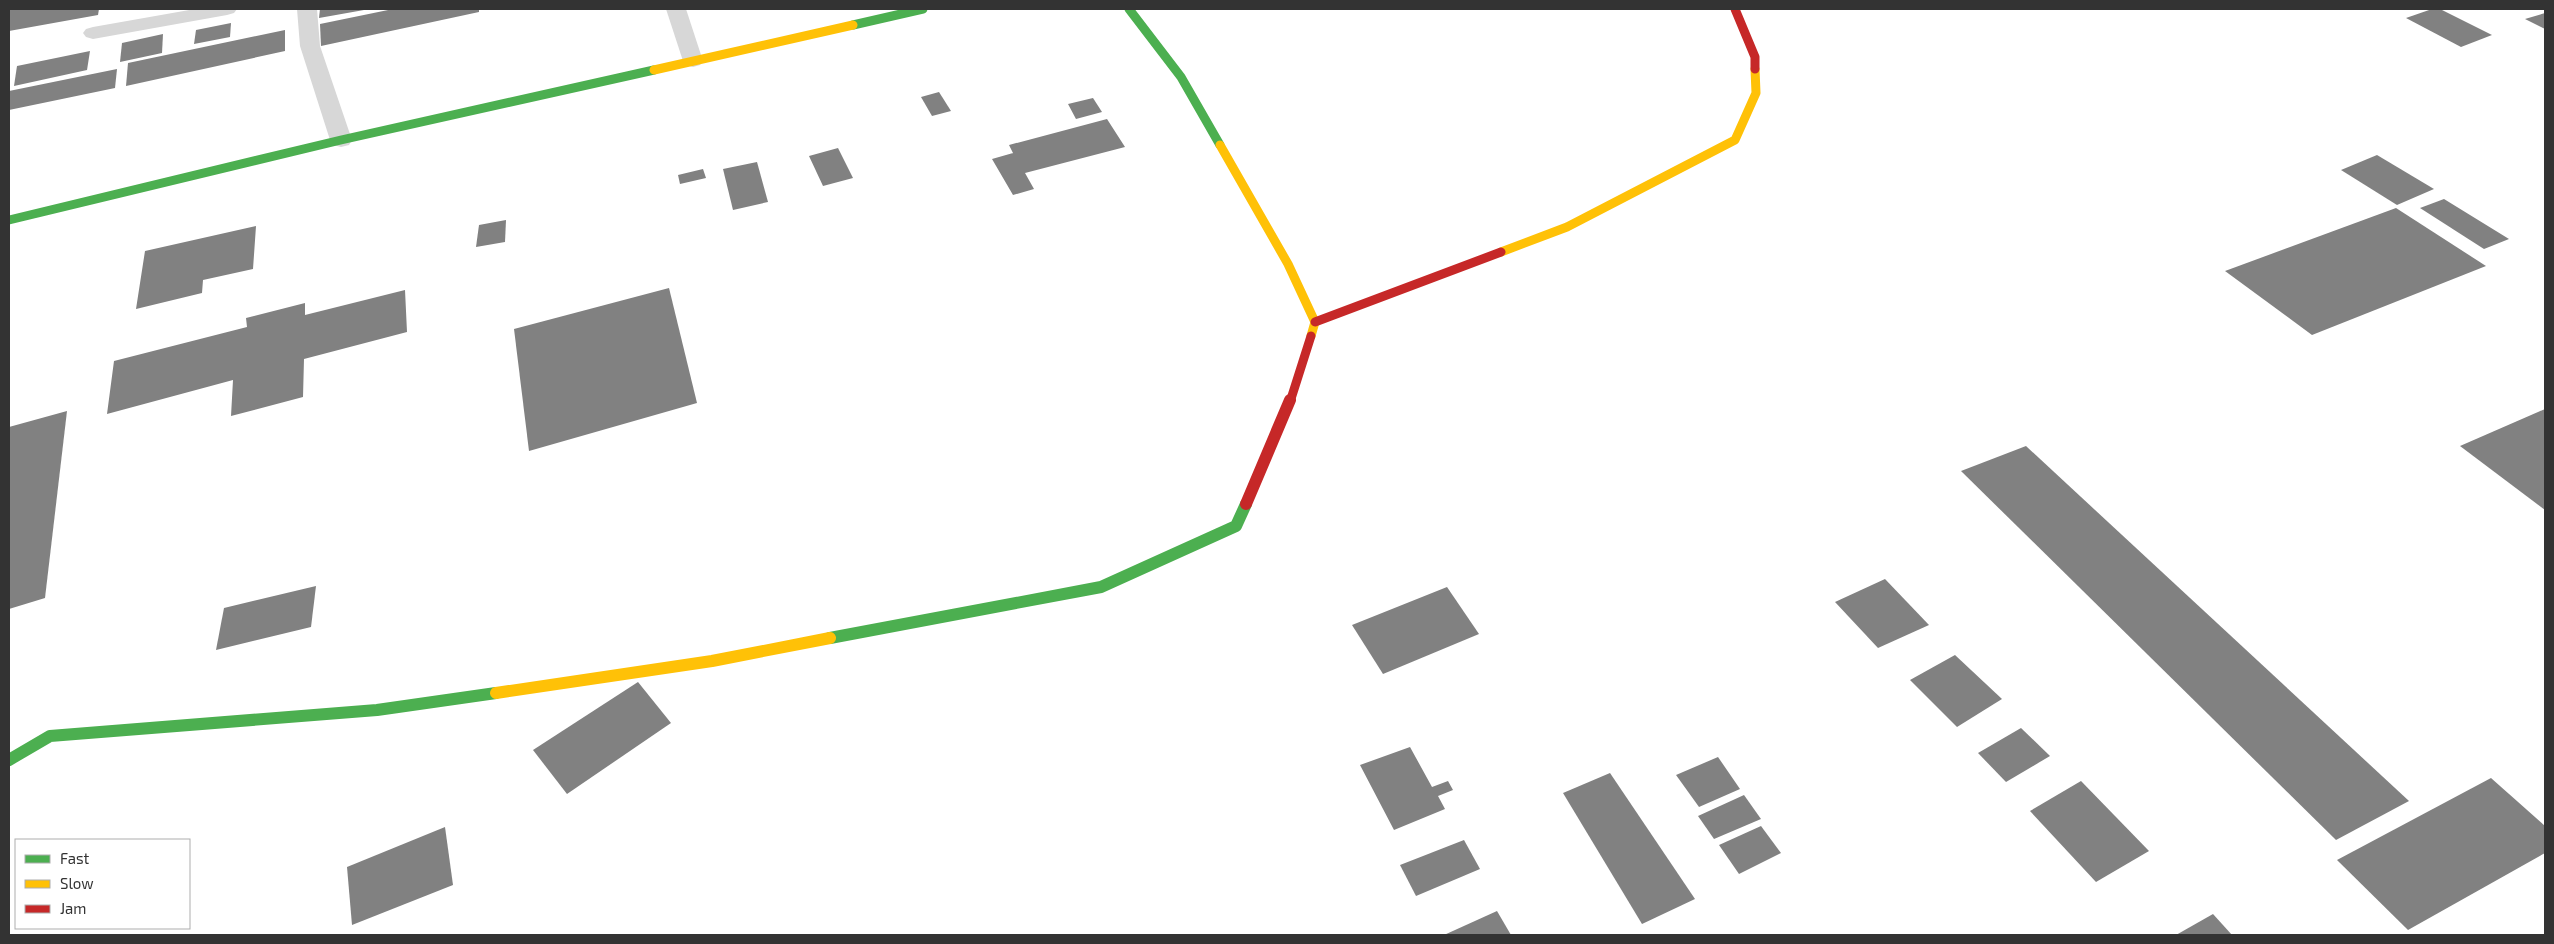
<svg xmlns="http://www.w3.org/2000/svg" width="2554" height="944" font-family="'Exo 2',sans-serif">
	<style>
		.building { fill: #818181 }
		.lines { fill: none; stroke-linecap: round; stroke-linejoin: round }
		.street { fill: #d7d7d7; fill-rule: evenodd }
		.fast-far1 { stroke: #4caf50; stroke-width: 9 }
		.fast { stroke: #4caf50; stroke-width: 12 }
		.slow-far1 { stroke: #ffc107; stroke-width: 9 }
		.slow { stroke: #ffc107; stroke-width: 12 }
		.jam-far1 { stroke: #c62828; stroke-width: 9 }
		.jam { stroke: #c62828; stroke-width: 12 }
	</style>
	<rect width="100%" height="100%" fill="#fff"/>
	<g class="building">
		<path d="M9,9H99L98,15L9,31Z"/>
		<path d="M320,9H364V10L319,18Z"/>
		<path d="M393,9H479V12L321,46L320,24Z"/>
		<path d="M2432,9H2440L2492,35L2461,47L2406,18Z"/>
		<path d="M2545,13V29L2525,19Z"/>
		<path d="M231,23L230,37L194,44L196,30Z"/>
		<path d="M285,30V51L126,86L128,63Z"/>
		<path d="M163,34L162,53L120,62L122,43Z"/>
		<path d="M90,51L87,70L14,86L17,66Z"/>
		<path d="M117,69L115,88L9,110V91Z"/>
		<path d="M939,92L951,111L932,116L921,97Z"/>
		<path d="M1093,98L1102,112L1076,119L1068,104Z"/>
		<path d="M1107,119L1125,147L1025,173L1034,189L1013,195L992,159L1013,153L1016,159L1009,145Z"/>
		<path d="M838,148L853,178L823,186L809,156Z"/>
		<path d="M2377,155L2434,189L2397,205L2341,170Z"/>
		<path d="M757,162L768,202L733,210L723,169Z"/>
		<path d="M703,169L706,178L680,184L678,175Z"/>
		<path d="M2444,199L2509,239L2484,249L2420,208Z"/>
		<path d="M2396,208L2486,266L2312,335L2225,271Z"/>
		<path d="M506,220L505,242L476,247L479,225Z"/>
		<path d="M256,226L253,269L203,280L202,293L136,309L145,251Z"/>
		<path d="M669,288L697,403L529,451L514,329Z"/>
		<path d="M405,290L407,332L304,359L303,397L231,416L233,380L107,414L114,361L247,327L246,318L305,303V315Z"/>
		<path d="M2545,409V510L2460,446Z"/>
		<path d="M67,411L45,598L9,609V427Z"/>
		<path d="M2026,446L2409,801L2336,840L1961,471Z"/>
		<path d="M1885,579L1929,625L1878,648L1835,602Z"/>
		<path d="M316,586L311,627L216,650L224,608Z"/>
		<path d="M1447,587L1479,634L1383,674L1352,625Z"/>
		<path d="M1955,655L2002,699L1957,727L1910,680Z"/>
		<path d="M638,682L671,723L567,794L533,750Z"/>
		<path d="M2021,728L2050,756L2006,782L1978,753Z"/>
		<path d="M1410,747L1432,787L1448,781L1453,790L1438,796L1445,809L1394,830L1360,765Z"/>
		<path d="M1718,757L1740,789L1699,807L1676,775Z"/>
		<path d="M1610,773L1695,899L1642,924L1563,793Z"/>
		<path d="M2491,778L2545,826V853L2408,930L2337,860Z"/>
		<path d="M2081,781L2149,851L2096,882L2030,811Z"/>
		<path d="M1744,795L1761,819L1714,839L1698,816Z"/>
		<path d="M1761,826L1781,853L1739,874L1719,845Z"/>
		<path d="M445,827L453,885L352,925L347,867Z"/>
		<path d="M1464,840L1480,869L1416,896L1400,865Z"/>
		<path d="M1497,911L1511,935H1444Z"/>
		<path d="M2213,914L2232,935H2176Z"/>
	</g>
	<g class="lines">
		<g class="street">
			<path d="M195,9H237L234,13L227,15L93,39L86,37L83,33L86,29L93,27Z"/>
			<path d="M297,9H317L320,46L352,140L349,145L341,147L333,145L330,140L300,46Z"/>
			<path d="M666,9H686L703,61L700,65L693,67L686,65L683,61Z"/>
		</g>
		<g class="fast-far1">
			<path d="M1129,9L1181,77L1220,145"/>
			<path d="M853,25L923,9"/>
			<path d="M9,220L341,140L654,70"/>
		</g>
		<g class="fast">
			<path d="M830,638L1101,587L1236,526L1246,504"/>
			<path d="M9,760L50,736L377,710L496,693"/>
		</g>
		<g class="slow-far1">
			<path d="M654,70L853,25"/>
			<path d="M1220,145L1288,264L1315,322L1311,336"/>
			<path d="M1501,252L1567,227L1735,140L1756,93L1755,69"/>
		</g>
		<path class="slow" d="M496,693L712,661L830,638"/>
		<g class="jam-far1">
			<path d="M1735,9L1755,57V69"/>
			<path d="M1315,322L1501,252"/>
			<path d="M1290,402L1311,336"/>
		</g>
		<path class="jam" d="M1246,504L1290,400"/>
	</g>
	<rect width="2554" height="944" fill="none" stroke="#333333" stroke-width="20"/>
	<rect x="15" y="839" width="175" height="90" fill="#ffffff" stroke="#adadad"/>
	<rect x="25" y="855" width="25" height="8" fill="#4caf50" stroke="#adadad"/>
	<text x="60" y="864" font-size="15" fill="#333333">Fast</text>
	<rect x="25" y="880" width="25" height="8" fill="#ffc107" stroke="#adadad"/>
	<text x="60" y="889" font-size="15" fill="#333333">Slow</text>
	<rect x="25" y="905" width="25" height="8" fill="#c62828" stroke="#adadad"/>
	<text x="60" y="914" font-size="15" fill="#333333">Jam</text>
</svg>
